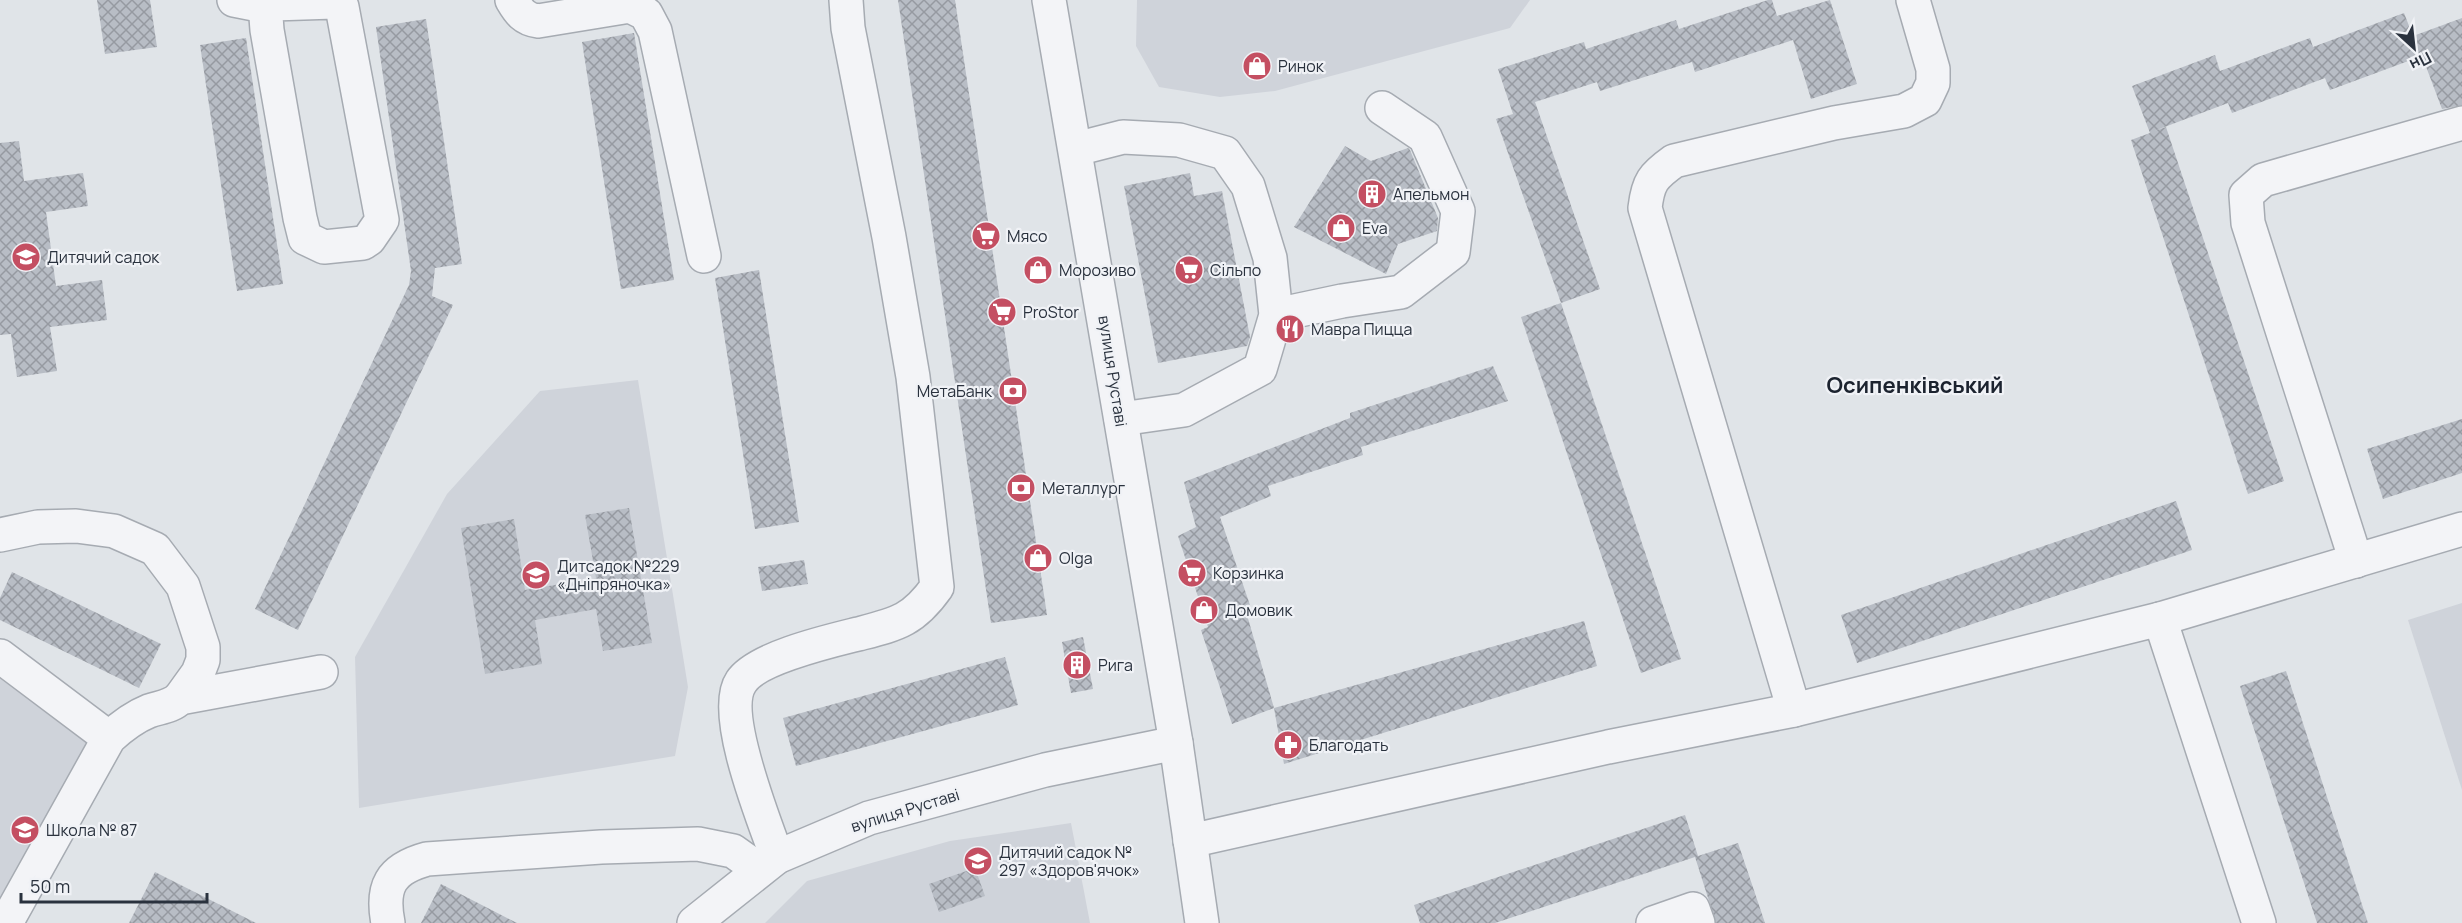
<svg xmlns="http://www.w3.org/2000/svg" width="2462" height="923" font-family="Manrope,sans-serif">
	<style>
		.built { fill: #cfd3da }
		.building { fill: url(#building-cross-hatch) }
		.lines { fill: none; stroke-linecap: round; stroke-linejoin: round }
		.minor-casing { stroke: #a6abb2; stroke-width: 36 }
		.minor { stroke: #f3f4f7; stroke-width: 33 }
		.labels { text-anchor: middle; stroke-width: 4.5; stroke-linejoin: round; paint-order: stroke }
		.poi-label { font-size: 16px; fill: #2a323e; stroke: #f0f2f6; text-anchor: start }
		.street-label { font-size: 16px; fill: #2a323e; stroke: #f0f2f6 }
		.district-label { font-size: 22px; font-weight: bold; fill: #1c232f; stroke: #f0f2f6 }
	</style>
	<defs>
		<pattern id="building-cross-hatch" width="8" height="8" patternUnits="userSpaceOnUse" patternTransform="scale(1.5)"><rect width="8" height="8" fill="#b8bdc5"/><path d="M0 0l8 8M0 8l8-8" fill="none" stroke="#969aa1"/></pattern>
	</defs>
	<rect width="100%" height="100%" fill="#e0e4e8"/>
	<g class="built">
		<path d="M1137,0H1530L1510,28L1275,91L1220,97L1159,87L1136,46Z"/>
		<path d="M638,380L688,687L675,756L359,808L355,657L447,494L540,391Z"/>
		<path d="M2462,603V790L2408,620Z"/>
		<path d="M0,670L101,741L0,923Z"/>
		<path d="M1071,823L1090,923H765L807,881L950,841Z"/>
	</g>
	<g class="building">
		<path d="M97,0H150L157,47L105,54Z"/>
		<path d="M898,0H955L1047,615L991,623Z"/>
		<path d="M1768,0H1772L1777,16L1830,0L1857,84L1811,99L1793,40L1695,72L1692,62L1600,91L1597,82L1535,102L1600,289L1561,303L1496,119L1513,114L1498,69L1584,42L1586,49L1676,20L1679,29Z"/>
		<path d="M2404,13L2413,36L2462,18V105L2442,109L2422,56L2330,90L2325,78L2232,113L2228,103L2154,131L2166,127L2284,481L2248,494L2131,140L2150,133L2132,86L2215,55L2220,71L2310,38L2313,47Z"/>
		<path d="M426,19L462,264L435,268L432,296L453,305L298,630L255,609L409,285L411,271L376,27Z"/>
		<path d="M634,33L674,280L621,289L582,42Z"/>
		<path d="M246,38L283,284L237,291L200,45Z"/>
		<path d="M19,141L24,181L83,173L88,206L46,212L56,286L102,280L107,320L50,327L57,371L17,377L11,334L0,335V143Z"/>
		<path d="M1345,146L1371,161L1408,148L1410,150L1438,218L1437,231L1398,244L1386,274L1294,227Z"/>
		<path d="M1190,173L1194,196L1222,191L1250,337L1247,346L1158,363L1124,186Z"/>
		<path d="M759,270L799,522L755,529L715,278Z"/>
		<path d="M1561,303L1681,659L1641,673L1521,317Z"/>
		<path d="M1493,366L1508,401L1361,447L1363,455L1268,486L1271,496L1220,517L1252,611L1247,615L1274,708L1232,724L1201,630L1208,627L1178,536L1196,527L1184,482L1350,418V413Z"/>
		<path d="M2462,419V473L2383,499L2367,449Z"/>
		<path d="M2176,501L2192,550L1857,663L1841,615Z"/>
		<path d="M629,508L652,643L603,651L596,609L535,620L542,664L485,674L461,528L514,519L525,590L596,578L585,515Z"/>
		<path d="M804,560L808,584L762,591L758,567Z"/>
		<path d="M12,572L161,644L139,688L0,620V598Z"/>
		<path d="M1584,621L1597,666L1284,764L1274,708Z"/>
		<path d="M1083,637L1093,689L1071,693L1062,642Z"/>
		<path d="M1005,657L1018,705L796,766L783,718Z"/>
		<path d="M2286,671L2368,923H2317L2240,686Z"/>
		<path d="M1685,815L1698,856L1738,843L1765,923H1716L1695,857L1495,923H1420L1414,905Z"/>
		<path d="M975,868L985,896L939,912L929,884Z"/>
		<path d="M155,872L256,923H129Z"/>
		<path d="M441,884L517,923H421Z"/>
	</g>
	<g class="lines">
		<g class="minor-casing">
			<g id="minor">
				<path d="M234,0L269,7L273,4L334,2L342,7L382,220L369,239L363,243L324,247L305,238L300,218L267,30L266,17L269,7"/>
				<path d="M512,0C519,12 524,19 538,21L630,6L646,14L655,31L704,256"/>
				<path d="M1049,0L1176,743L1202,923"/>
				<path d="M1076,149L1123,137L1179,140L1225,153L1248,186L1270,258L1276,315L1260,369L1184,410L1121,419"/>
				<path d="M1276,315L1342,301L1401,292L1453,252L1458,211L1425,137L1382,108"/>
				<path d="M0,535L38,527L76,526L114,531L155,549L183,586L203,647V660L198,673L180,698"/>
				<path d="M2356,561L2248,223L2246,195L2263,180L2462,123"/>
				<path d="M2160,619L2259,923"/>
				<path d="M0,656L109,738"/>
				<path d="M1794,710L1645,208C1648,182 1653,176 1674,161L1834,123L1904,111L1925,100L1933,83V69L1913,0"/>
				<path d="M1190,841L1608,747L1794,710L2160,619L2462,529"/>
				<path d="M777,857C765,823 720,713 741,682C756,658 830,641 858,634C897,624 913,621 937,587L913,377L889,237L848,28L846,0"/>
				<path d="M6,923L109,738C121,727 134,717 149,711C160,707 171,707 180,698L321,672"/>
				<path d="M388,923C381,887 390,869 427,859L601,847L698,844L733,851L760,870"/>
				<path d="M694,923L777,857L869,818L1045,770L1176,743"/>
				<path d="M1653,923L1693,909L1698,923"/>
			</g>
		</g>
		<use href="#minor" class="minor"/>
	</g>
	<defs>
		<g id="shop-disc" transform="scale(1.5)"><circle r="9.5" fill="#c44f62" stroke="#f0f2f6"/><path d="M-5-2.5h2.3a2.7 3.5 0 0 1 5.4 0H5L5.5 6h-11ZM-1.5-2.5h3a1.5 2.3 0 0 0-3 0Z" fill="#fff"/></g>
		<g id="building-disc" transform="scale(1.5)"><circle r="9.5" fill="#c44f62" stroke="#f0f2f6"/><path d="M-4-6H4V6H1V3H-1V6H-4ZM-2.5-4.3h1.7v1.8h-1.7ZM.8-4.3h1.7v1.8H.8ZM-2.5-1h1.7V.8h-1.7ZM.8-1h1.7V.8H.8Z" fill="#fff"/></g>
		<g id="supermarket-disc" transform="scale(1.5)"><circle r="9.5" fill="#c44f62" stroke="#f0f2f6"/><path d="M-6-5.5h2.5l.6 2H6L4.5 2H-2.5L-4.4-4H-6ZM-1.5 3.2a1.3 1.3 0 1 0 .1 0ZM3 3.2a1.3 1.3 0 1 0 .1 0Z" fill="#fff"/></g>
		<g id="school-disc" transform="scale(1.5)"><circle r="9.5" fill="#c44f62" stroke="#f0f2f6"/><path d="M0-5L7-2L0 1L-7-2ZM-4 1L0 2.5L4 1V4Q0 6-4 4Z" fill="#fff"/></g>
		<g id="restaurant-disc" transform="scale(1.5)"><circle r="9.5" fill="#c44f62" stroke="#f0f2f6"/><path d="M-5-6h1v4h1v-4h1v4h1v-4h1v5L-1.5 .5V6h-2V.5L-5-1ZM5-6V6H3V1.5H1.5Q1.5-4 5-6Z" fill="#fff"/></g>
		<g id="bank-disc" transform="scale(1.5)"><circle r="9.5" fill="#c44f62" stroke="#f0f2f6"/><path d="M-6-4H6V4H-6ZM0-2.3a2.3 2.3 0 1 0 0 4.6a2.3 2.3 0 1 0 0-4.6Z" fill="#fff"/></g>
		<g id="pharmacy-disc" transform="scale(1.5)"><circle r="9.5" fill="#c44f62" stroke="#f0f2f6"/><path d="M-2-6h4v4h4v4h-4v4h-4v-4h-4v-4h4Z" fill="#fff"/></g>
	</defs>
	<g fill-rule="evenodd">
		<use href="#shop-disc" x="1257" y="66"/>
		<use href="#building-disc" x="1372" y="194"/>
		<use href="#shop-disc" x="1341" y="228"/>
		<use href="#supermarket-disc" x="986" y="236"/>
		<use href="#school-disc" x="26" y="257"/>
		<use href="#shop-disc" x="1038" y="270"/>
		<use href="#supermarket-disc" x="1189" y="270"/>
		<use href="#supermarket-disc" x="1002" y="312"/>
		<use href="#restaurant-disc" x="1290" y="329"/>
		<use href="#bank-disc" x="1013" y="391"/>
		<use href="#bank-disc" x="1021" y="488"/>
		<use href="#shop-disc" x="1038" y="558"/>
		<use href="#supermarket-disc" x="1192" y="573"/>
		<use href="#school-disc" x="536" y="575"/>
		<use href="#shop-disc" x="1204" y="610"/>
		<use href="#building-disc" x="1077" y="665"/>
		<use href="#pharmacy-disc" x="1288" y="745"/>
		<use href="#school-disc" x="25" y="830"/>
		<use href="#school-disc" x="978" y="861"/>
	</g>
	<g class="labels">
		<g class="poi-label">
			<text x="1278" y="72">Ринок</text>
			<text x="1393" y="200">Апельмон</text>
			<text x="1362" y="234">Eva</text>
			<text x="1007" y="242">Мясо</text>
			<text x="47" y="263">Дитячий садок</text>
			<text x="1059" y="276">Морозиво</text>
			<text x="1210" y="276">Сільпо</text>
			<text x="1023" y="318">ProStor</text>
			<text x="1311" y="335">Мавра Пицца</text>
			<text x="992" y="397" text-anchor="end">МетаБанк</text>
			<text x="1042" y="494">Металлург</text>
			<text x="1059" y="564">Olga</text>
			<text x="557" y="572">Дитсадок №229<tspan x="557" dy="18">«Дніпряночка»</tspan></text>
			<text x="1213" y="579">Корзинка</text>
			<text x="1225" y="616">Домовик</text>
			<text x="1098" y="671">Рига</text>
			<text x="1309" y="751">Благодать</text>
			<text x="46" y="836">Школа № 87</text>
			<text x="999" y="858">Дитячий садок №<tspan x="999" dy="18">297 «Здоров'ячок»</tspan></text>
		</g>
		<g class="street-label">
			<text transform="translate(1113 371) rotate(81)" y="6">вулиця Руставі</text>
			<text transform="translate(905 810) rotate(-17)" y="6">вулиця Руставі</text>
		</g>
		<g class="district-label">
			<text x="1915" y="393">Осипенківський</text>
		</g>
	</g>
	<g transform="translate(2414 48) rotate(153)" stroke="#f0f2f6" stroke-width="4.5" paint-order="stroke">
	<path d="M0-4.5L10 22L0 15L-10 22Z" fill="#2a323e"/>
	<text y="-9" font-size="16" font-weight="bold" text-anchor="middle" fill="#2a323e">Пн</text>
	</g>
	<path d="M21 893v9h186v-9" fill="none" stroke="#2a323e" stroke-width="3"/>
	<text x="30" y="893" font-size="18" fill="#2a323e" stroke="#f0f2f6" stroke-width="4.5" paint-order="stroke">50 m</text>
</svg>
